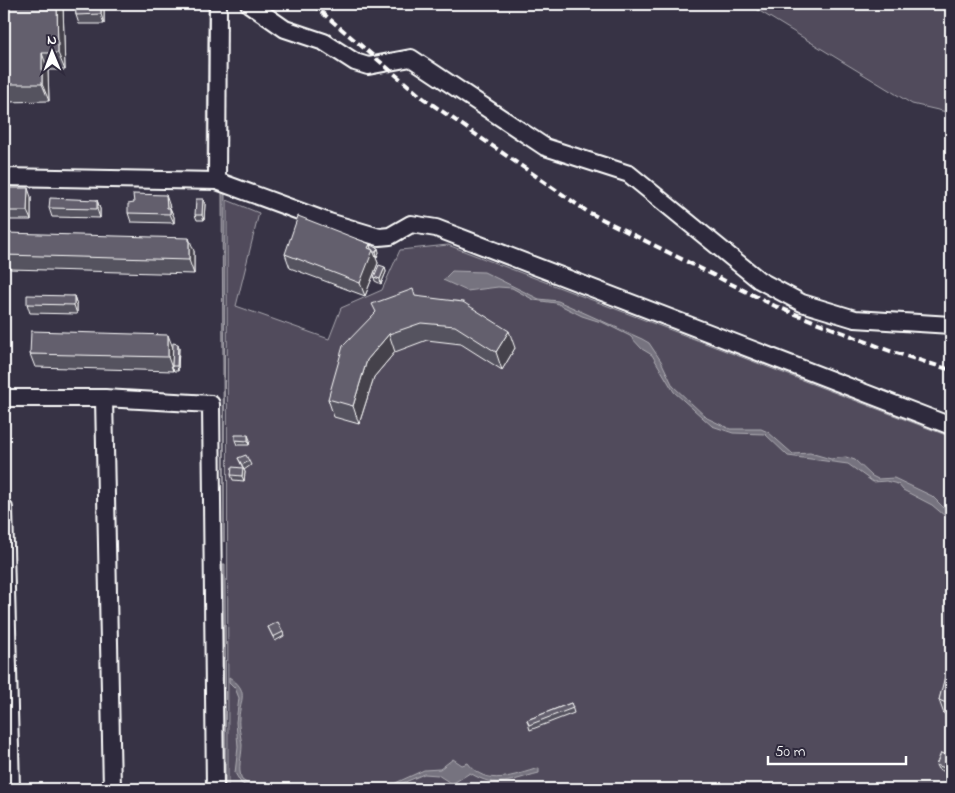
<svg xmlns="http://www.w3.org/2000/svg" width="955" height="793" font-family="'Indie Flower',sans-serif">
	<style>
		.green { fill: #514c5c; stroke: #a8a6ae }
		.water { fill: #76737f; stroke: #adabb2 }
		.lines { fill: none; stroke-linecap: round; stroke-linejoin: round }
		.minor-casing { stroke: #fff; stroke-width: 20 }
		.minor { stroke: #2f2a3d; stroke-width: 16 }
		.rail { stroke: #fff; stroke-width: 4; stroke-dasharray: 8 4; stroke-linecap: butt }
		.wall { fill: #55525e; stroke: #fff }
		.shaded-wall { fill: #45424c; stroke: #fff }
		.building { fill: #635f6d; stroke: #fff }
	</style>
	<rect width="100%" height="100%" fill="#373345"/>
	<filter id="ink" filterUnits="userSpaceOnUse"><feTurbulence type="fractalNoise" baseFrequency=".02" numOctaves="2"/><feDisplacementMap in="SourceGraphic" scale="10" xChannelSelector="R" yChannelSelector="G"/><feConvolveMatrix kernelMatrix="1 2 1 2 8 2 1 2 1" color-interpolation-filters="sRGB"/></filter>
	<g filter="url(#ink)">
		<g class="green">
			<path d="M748,4H951V113L912,104Z"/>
			<path d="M208,9H215L211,169H207Z"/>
			<path d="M227,200L259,213L236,306L329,339L341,308L382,290L400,250L448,245L951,437V789H228Z"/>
		</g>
		<g class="water">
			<path d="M222,193L225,194L224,542Z"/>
			<path d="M452,271L484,272L539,299L558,301L642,339L649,343L661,361L673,386L707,418L730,429H761L768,432L793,454L810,453L831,459L846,457L855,460L872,476L878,479L894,478L932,496L951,515V521L932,505L903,490L898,484L886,481L873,482L848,464L788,456L765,434L733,433L712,426L674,392L652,355L642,349L630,336L604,323L582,316L556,303L534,300L512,288L498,287L467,291L443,280Z"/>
			<path d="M223,564H225L226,789H224Z"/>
			<path d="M229,677C250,691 240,699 239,718C238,727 241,736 242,745C242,758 237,767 242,780L253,787L251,789L241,783L235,773L238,747L236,722L239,698L235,688L229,682Z"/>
			<path d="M453,759L462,765L468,763C486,788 514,775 539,768V773C510,780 498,790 470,773L452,784L438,775L424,774L389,789H367L389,786L424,770L440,769Z"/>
		</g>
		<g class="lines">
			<g class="minor-casing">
				<g id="minor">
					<path d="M249,4L285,29L324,42L355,62L368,66L411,58L545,147L629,174L759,280L802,303L855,319L951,325"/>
					<path d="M4,177L217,181L329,222L379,237L390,236L411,224L436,228L951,426"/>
					<path d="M217,181L218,4"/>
					<path d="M4,398H104L211,404L215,789"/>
					<path d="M104,398L112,789"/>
					<path d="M4,508L11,789"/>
				</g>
			</g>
			<use href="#minor" class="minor"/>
			<path class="rail" d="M312,4L423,98L588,212L775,306L890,351L951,370"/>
		</g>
		<g class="wall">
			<path d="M4,4L63,5L65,70H48L49,101L6,102L4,96Z"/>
			<path d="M75,4H104V24H79L76,15Z"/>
			<path d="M31,197V220H10L7,211Z"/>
			<path d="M97,200L100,209V218L52,217L49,208Z"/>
			<path d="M169,204L170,208L174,217V223L131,222L128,213Z"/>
			<path d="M205,204L204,220H197L195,215Z"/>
			<path d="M370,245L379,252L377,257L375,256L378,263L365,296L290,268L285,254Z"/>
			<path d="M194,251V274L10,269L5,255Z"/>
			<path d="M385,267L386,272L381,284L375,281L374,277Z"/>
			<path d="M74,296L77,305V314L30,313L27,304Z"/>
			<path d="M416,297L515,348L502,370L461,344L427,340L395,352L374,377L359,424L334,417L328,399Z"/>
			<path d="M173,348H179L178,371H174L173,368V371L35,367L30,354Z"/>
			<path d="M235,440H250L249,445H237Z"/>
			<path d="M238,458L249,461L251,465L244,470L243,469L245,472L244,481L233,480L231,475L243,468Z"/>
			<path d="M268,627L283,632L284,636L275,641Z"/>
			<path d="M951,660V716L944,714L939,700Z"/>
			<path d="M571,703L574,713L530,730L527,720Z"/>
			<path d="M951,757V774L938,769L936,765Z"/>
		</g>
		<g class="shaded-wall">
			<path d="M57,4H63V5L65,70L58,53Z"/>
			<path d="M101,4H104V24L101,14Z"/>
			<path d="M42,53L48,70L49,101L42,84Z"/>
			<path d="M28,188L31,197V220L27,211Z"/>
			<path d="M166,195L169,204L170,214L167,208Z"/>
			<path d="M203,199L205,204L204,220L202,215Z"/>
			<path d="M97,200L100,209V218L97,209Z"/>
			<path d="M170,208L174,217V223L170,214Z"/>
			<path d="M189,238L194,251V274L189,260Z"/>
			<path d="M370,244L372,251L373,250L378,263L365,296L360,283L368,248Z"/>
			<path d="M378,248L379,252L377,257L376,252Z"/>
			<path d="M385,267L386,272L381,284L380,279Z"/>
			<path d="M74,296L77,305V314L74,305Z"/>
			<path d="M509,331L515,348L502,370L496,352Z"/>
			<path d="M389,334L395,352L374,377L359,424L353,406L367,360Z"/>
			<path d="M168,335L173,348L172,366L173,371L168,357Z"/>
			<path d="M178,344L179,348L178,371L177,366Z"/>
			<path d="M248,435L250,440L249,445L248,441Z"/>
			<path d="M243,468L245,472L244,481L242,476Z"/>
		</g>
		<g class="building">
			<path d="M4,4H57L58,53H42V84H4Z"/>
			<path d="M75,4H101V14L76,15Z"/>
			<path d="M7,188H28L27,211H7Z"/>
			<path d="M133,194L166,195L167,208H170V214L128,213V204L134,203Z"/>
			<path d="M50,198L97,200V209L49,208Z"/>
			<path d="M196,199H203L202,215H195Z"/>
			<path d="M298,216L370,244L368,248L373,250L360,283L285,254Z"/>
			<path d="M6,233L189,238V260L5,255Z"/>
			<path d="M370,245L378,248L376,252H373V250L371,249Z"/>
			<path d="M379,265L385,267L380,279L374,277Z"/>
			<path d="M413,289L415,296L463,302L509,331L496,352L455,326L421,323L389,334L367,360L353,406L328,399L343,346L376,312L372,304Z"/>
			<path d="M27,295L74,296V305L27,304Z"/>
			<path d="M31,331L168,335V357L30,354Z"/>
			<path d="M173,343L178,344L177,366H172Z"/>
			<path d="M235,435H248V441L235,440Z"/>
			<path d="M246,455L249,461L242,465L238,458Z"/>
			<path d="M232,467L243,468L242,476L231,475Z"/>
			<path d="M278,622L283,632L273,637L268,627Z"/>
			<path d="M951,660V705L939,700L947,668Z"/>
			<path d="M571,703L573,708L529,725L527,720Z"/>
			<path d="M941,753L951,757V770L936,765Z"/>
			<path d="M429,785L448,786V789H429Z"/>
			<rect x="767" y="785" width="11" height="4"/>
		</g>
	</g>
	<rect width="955" height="793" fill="none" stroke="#2f2a3d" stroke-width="20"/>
	<rect x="10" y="10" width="935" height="773" fill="none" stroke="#fff" stroke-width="2" filter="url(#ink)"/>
	<g transform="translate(52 52) rotate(359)" stroke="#2f2a3d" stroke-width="4" paint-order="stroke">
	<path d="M0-4L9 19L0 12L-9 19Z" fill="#ffffff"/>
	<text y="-8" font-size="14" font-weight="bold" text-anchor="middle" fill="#ffffff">N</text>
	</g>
	<path d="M768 756v8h138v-8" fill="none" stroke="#ffffff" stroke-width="2.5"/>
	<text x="775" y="756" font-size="15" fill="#ffffff" stroke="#2f2a3d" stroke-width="4" paint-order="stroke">50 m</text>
</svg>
